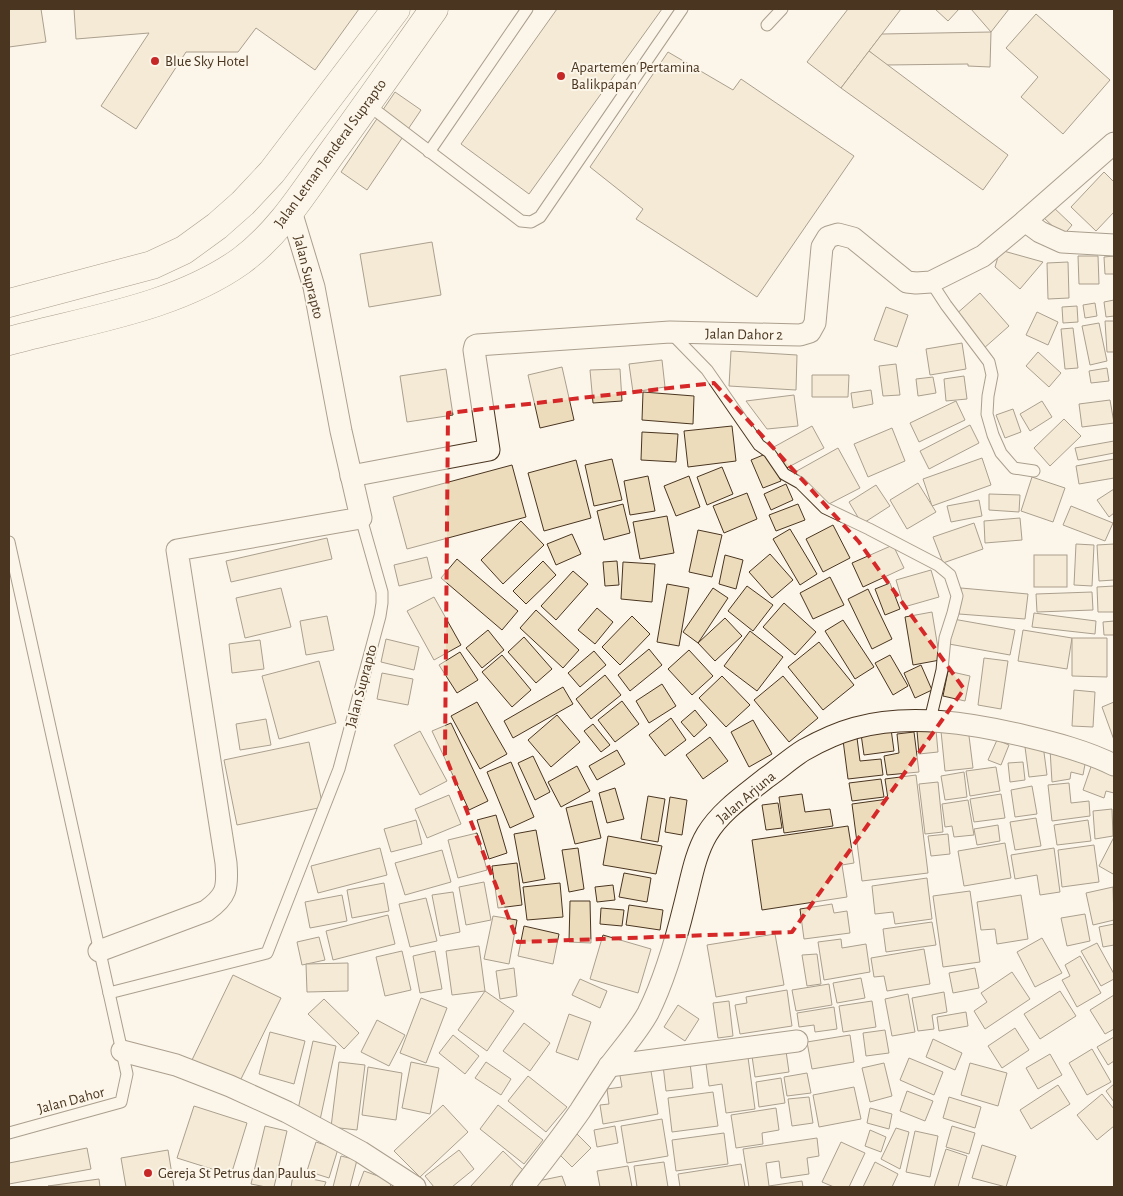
<svg xmlns="http://www.w3.org/2000/svg" width="1123" height="1196" font-family="'Alegreya Sans',sans-serif">
	<style>
		.building { fill: #ecdcbc; stroke: #4a3520 }
		.lines { fill: none; stroke-linecap: round; stroke-linejoin: round }
		.service-casing { stroke: #4a3520; stroke-width: 13 }
		.minor-casing { stroke: #4a3520; stroke-width: 23 }
		.secondary-casing { stroke: #4a3520; stroke-width: 29 }
		.service { stroke: #fbf6e9; stroke-width: 11 }
		.minor { stroke: #fbf6e9; stroke-width: 21 }
		.secondary { stroke: #fbf6e9; stroke-width: 28 }
		.marked { fill: none; stroke: #d62828; stroke-width: 4; stroke-dasharray: 10 6; stroke-linejoin: round }
		.poi-dot { fill: #c62828; stroke: #fbf6e9; stroke-width: 2 }
		.labels { text-anchor: middle; stroke-width: 4; stroke-linejoin: round; paint-order: stroke }
		.poi-label { font-size: 15px; fill: #4a3520; stroke: #fbf6e9; text-anchor: start }
		.street-label { font-size: 15px; fill: #4a3520; stroke: #fbf6e9 }
	</style>
	<rect width="100%" height="100%" fill="#fbf6e9"/>
	<g class="building">
		<path d="M9,9H41L46,42L9,47Z"/>
		<path d="M74,9H359L315,70L256,28L238,52H186L136,129L101,106L149,33L76,39Z"/>
		<path d="M557,9H662L529,194L461,144Z"/>
		<path d="M848,9H901L841,88L807,62Z"/>
		<path d="M935,9H959L948,21Z"/>
		<path d="M971,9H1009L991,32Z"/>
		<path d="M1036,14L1110,80L1063,134L1021,97L1038,77L1006,48Z"/>
		<path d="M991,32L990,67L968,66V64L886,65L869,51L882,34Z"/>
		<path d="M869,51L1008,155L983,190L841,88Z"/>
		<path d="M668,52L733,90L741,79L854,156L757,297L636,219L643,209L590,167Z"/>
		<path d="M395,92L421,110L367,190L341,172Z"/>
		<path d="M1104,172L1114,182V212L1096,231L1071,207Z"/>
		<path d="M1052,206L1072,225L1063,236L1043,217Z"/>
		<path d="M432,242L441,295L369,307L360,254Z"/>
		<path d="M1000,250L1043,262L1020,289L995,267Z"/>
		<path d="M1078,256H1098L1099,284H1079Z"/>
		<path d="M1114,256V274H1105L1104,257Z"/>
		<path d="M1068,262L1069,298L1048,299L1047,263Z"/>
		<path d="M980,293L1009,326L983,349L954,316Z"/>
		<path d="M1114,300V316L1106,317L1104,302Z"/>
		<path d="M1095,303L1097,316L1085,318L1083,305Z"/>
		<path d="M1077,306L1078,322L1063,323L1062,307Z"/>
		<path d="M886,307L908,315L897,347L874,340Z"/>
		<path d="M1037,312L1058,322L1048,345L1026,335Z"/>
		<path d="M1105,321H1114V352H1107Z"/>
		<path d="M1099,323L1107,361L1090,365L1082,326Z"/>
		<path d="M1073,328L1078,368L1065,369L1061,329Z"/>
		<path d="M962,343L966,369L930,375L926,349Z"/>
		<path d="M731,351L797,355L796,390L729,386Z"/>
		<path d="M1038,352L1061,373L1049,387L1026,366Z"/>
		<path d="M662,360L665,387L633,392L629,364Z"/>
		<path d="M896,364L900,395L883,396L879,366Z"/>
		<path d="M562,367L574,420L540,428L528,375Z"/>
		<path d="M1107,368L1109,381L1091,383L1089,371Z"/>
		<path d="M446,369L453,415L407,422L400,376Z"/>
		<path d="M620,369L622,401L593,403L590,370Z"/>
		<path d="M812,375H849L848,397H812Z"/>
		<path d="M964,376L967,399L946,401L944,379Z"/>
		<path d="M933,377L936,393L918,396L916,379Z"/>
		<path d="M871,390L873,404L853,408L851,393Z"/>
		<path d="M643,392L694,396L693,424L642,420Z"/>
		<path d="M794,395L798,426L767,429L746,401Z"/>
		<path d="M1110,400L1114,423L1082,427L1079,404Z"/>
		<path d="M956,401L965,420L919,442L910,423Z"/>
		<path d="M1042,401L1052,417L1030,431L1020,414Z"/>
		<path d="M1013,409L1021,432L1005,438L996,415Z"/>
		<path d="M1064,419L1081,436L1050,466L1034,448Z"/>
		<path d="M970,425L979,443L929,469L920,451Z"/>
		<path d="M732,426L736,461L688,467L684,431Z"/>
		<path d="M812,426L824,448L783,470L772,448Z"/>
		<path d="M892,428L905,461L868,477L854,444Z"/>
		<path d="M642,432L678,434L676,462L641,460Z"/>
		<path d="M1114,441V453L1078,460L1075,448Z"/>
		<path d="M838,448L860,488L829,504L795,472Z"/>
		<path d="M768,453L781,481L763,488L751,460Z"/>
		<path d="M982,458L991,485L932,506L923,479Z"/>
		<path d="M612,459L622,500L594,506L585,465Z"/>
		<path d="M1114,459V478L1079,484L1076,466Z"/>
		<path d="M576,460L591,518L544,531L528,473Z"/>
		<path d="M512,465L526,517L407,549L393,497Z"/>
		<path d="M722,467L733,494L707,505L697,477Z"/>
		<path d="M648,476L655,511L630,515L624,481Z"/>
		<path d="M689,476L700,507L676,516L664,486Z"/>
		<path d="M1032,477L1065,488L1053,522L1021,511Z"/>
		<path d="M918,483L936,512L907,529L890,500Z"/>
		<path d="M786,484L793,500L771,510L764,494Z"/>
		<path d="M876,485L890,506L862,524L849,502Z"/>
		<path d="M1114,489V513L1109,517L1097,500Z"/>
		<path d="M747,493L757,519L724,533L713,506Z"/>
		<path d="M989,494L1020,495L1019,512L989,510Z"/>
		<path d="M979,500L982,516L951,522L947,506Z"/>
		<path d="M623,504L630,533L604,540L597,511Z"/>
		<path d="M798,504L805,520L776,531L769,515Z"/>
		<path d="M1071,506L1113,523L1105,541L1063,525Z"/>
		<path d="M667,516L674,553L640,559L633,522Z"/>
		<path d="M1020,518L1022,540L985,543L984,521Z"/>
		<path d="M521,521L544,545L503,584L481,560Z"/>
		<path d="M974,523L983,549L943,563L933,537Z"/>
		<path d="M833,525L850,558L823,572L806,539Z"/>
		<path d="M790,529L817,574L800,585L773,539Z"/>
		<path d="M698,530L722,535L712,577L689,572Z"/>
		<path d="M572,534L581,554L556,565L547,544Z"/>
		<path d="M327,538L332,559L231,582L226,561Z"/>
		<path d="M1076,544L1094,545L1092,586L1074,585Z"/>
		<path d="M1114,544V580L1099,581L1097,545Z"/>
		<path d="M893,545L904,568L863,587L852,563Z"/>
		<path d="M770,554L793,580L772,598L749,572Z"/>
		<path d="M725,555L743,560L736,589L719,584Z"/>
		<rect x="1034" y="555" width="33" height="32"/>
		<path d="M427,557L432,578L399,586L394,565Z"/>
		<path d="M457,559L518,611L502,630L441,578Z"/>
		<path d="M543,561L556,575L526,604L513,591Z"/>
		<path d="M617,561L619,585L605,586L603,562Z"/>
		<path d="M623,562L655,564L652,602L621,599Z"/>
		<path d="M931,570L939,597L904,607L896,580Z"/>
		<path d="M573,571L588,584L556,620L541,606Z"/>
		<path d="M830,577L844,605L813,619L800,593Z"/>
		<path d="M890,583L900,609L885,615L875,589Z"/>
		<path d="M667,584L689,588L679,646L657,642Z"/>
		<path d="M747,586L773,605L753,631L728,611Z"/>
		<path d="M1114,586V612H1098L1097,587Z"/>
		<path d="M281,588L291,627L245,638L236,598Z"/>
		<path d="M713,588L728,598L698,643L683,632Z"/>
		<path d="M961,588L1028,594L1025,619L959,614Z"/>
		<path d="M868,589L892,639L872,649L848,599Z"/>
		<path d="M1092,592L1093,610L1037,612L1036,594Z"/>
		<path d="M434,597L461,645L434,660L407,611Z"/>
		<path d="M784,603L816,632L795,655L763,627Z"/>
		<path d="M597,608L613,622L595,644L578,630Z"/>
		<path d="M536,610L579,650L563,668L520,628Z"/>
		<path d="M932,612L940,660L913,665L905,617Z"/>
		<path d="M1034,613L1096,621L1095,634L1032,627Z"/>
		<path d="M327,616L334,650L306,655L300,621Z"/>
		<path d="M632,616L650,634L620,665L602,647Z"/>
		<path d="M725,618L742,636L715,661L698,643Z"/>
		<path d="M953,619L1015,630L1010,655L949,644Z"/>
		<path d="M843,620L874,667L855,679L825,631Z"/>
		<path d="M1114,621V635H1104L1103,622Z"/>
		<path d="M488,630L504,650L482,668L466,648Z"/>
		<path d="M1023,630L1072,638L1067,669L1018,661Z"/>
		<path d="M750,631L783,657L757,691L724,666Z"/>
		<path d="M524,637L552,669L536,683L508,652Z"/>
		<path d="M1072,638H1107V677L1072,676Z"/>
		<path d="M386,639L419,647L414,670L381,662Z"/>
		<path d="M260,640L264,669L232,673L229,644Z"/>
		<path d="M819,642L854,685L823,710L788,667Z"/>
		<path d="M649,649L662,665L630,691L618,675Z"/>
		<path d="M689,650L713,676L692,695L668,669Z"/>
		<path d="M594,651L606,665L580,687L568,673Z"/>
		<path d="M460,652L478,680L457,693L439,665Z"/>
		<path d="M502,655L531,690L512,707L482,672Z"/>
		<path d="M890,655L908,686L893,695L875,663Z"/>
		<path d="M984,658L1008,661L1001,709L978,705Z"/>
		<path d="M319,661L336,723L279,739L262,676Z"/>
		<path d="M921,665L932,690L915,698L904,673Z"/>
		<path d="M948,671L970,676L965,701L943,696Z"/>
		<path d="M382,673L413,679L408,705L377,699Z"/>
		<path d="M605,675L621,695L591,719L576,699Z"/>
		<path d="M722,676L750,705L726,727L699,698Z"/>
		<path d="M783,676L818,718L789,742L754,700Z"/>
		<path d="M662,684L676,706L649,723L636,701Z"/>
		<path d="M563,687L573,704L513,738L504,721Z"/>
		<path d="M1074,690L1095,692L1093,727L1072,726Z"/>
		<path d="M622,701L639,724L615,742L598,720Z"/>
		<path d="M477,702L507,754L480,769L451,716Z"/>
		<path d="M1114,702V740L1102,707Z"/>
		<path d="M695,710L707,725L694,737L681,722Z"/>
		<path d="M557,715L580,742L551,767L528,740Z"/>
		<path d="M671,718L686,740L665,756L649,735Z"/>
		<path d="M266,719L271,745L240,750L236,724Z"/>
		<path d="M753,720L772,754L749,767L731,732Z"/>
		<path d="M451,723L488,801L469,810L432,731Z"/>
		<path d="M593,724L610,745L601,752L584,731Z"/>
		<path d="M968,728L973,768L945,771L941,731Z"/>
		<path d="M891,729L894,751L864,755L861,734Z"/>
		<path d="M936,730L938,752L919,754L917,731Z"/>
		<path d="M420,731L447,781L420,795L394,745Z"/>
		<path d="M914,732L919,772L887,775L884,756L899,753L897,734Z"/>
		<path d="M710,737L728,761L703,779L686,755Z"/>
		<path d="M857,738L860,761L881,759L883,775L848,779L843,740Z"/>
		<path d="M997,740L1009,745L1001,765L988,760Z"/>
		<path d="M309,742L323,807L237,825L224,760Z"/>
		<path d="M1043,745L1047,775L1029,777L1025,747Z"/>
		<path d="M1050,749L1086,759L1083,775L1071,772L1070,779L1052,782Z"/>
		<path d="M617,750L625,764L597,780L589,766Z"/>
		<path d="M533,756L550,792L535,800L518,763Z"/>
		<path d="M1093,761L1114,769V793L1106,791L1104,798L1083,790Z"/>
		<path d="M511,762L534,817L510,828L487,772Z"/>
		<path d="M1023,762L1025,780L1010,782L1008,763Z"/>
		<path d="M577,766L590,791L561,807L548,782Z"/>
		<path d="M996,767L1000,791L970,796L966,771Z"/>
		<path d="M964,772L967,797L945,800L941,776Z"/>
		<path d="M916,775L928,873L862,881L852,804L888,799L885,779Z"/>
		<path d="M881,779L884,797L852,801L849,783Z"/>
		<path d="M938,782L943,832L925,834L919,784Z"/>
		<path d="M1069,783L1071,803L1089,801L1090,816L1052,821L1048,785Z"/>
		<path d="M1032,786L1037,814L1015,817L1011,790Z"/>
		<path d="M615,788L624,819L607,823L599,793Z"/>
		<path d="M802,794L805,812L830,809L833,826L784,833L779,797Z"/>
		<path d="M1001,794L1005,818L974,822L970,799Z"/>
		<path d="M449,795L461,824L427,838L415,809Z"/>
		<path d="M648,796L665,799L658,842L641,839Z"/>
		<path d="M670,797L687,800L682,835L665,832Z"/>
		<path d="M968,800L974,835L954,837L952,826L945,827L942,804Z"/>
		<path d="M592,801L601,838L575,844L566,808Z"/>
		<path d="M778,803L782,828L766,830L762,805Z"/>
		<path d="M1112,809L1113,836L1095,839L1093,811Z"/>
		<path d="M496,815L507,853L489,859L477,820Z"/>
		<path d="M1036,818L1041,846L1015,850L1010,822Z"/>
		<path d="M416,820L422,844L391,852L384,829Z"/>
		<path d="M1088,820L1091,841L1057,845L1054,825Z"/>
		<path d="M998,825L1000,841L977,845L974,829Z"/>
		<path d="M848,826L854,863L842,865L847,897L762,910L752,840Z"/>
		<path d="M536,830L545,879L523,883L514,834Z"/>
		<path d="M477,833L487,870L458,878L448,840Z"/>
		<path d="M948,834L950,854L931,856L928,836Z"/>
		<path d="M608,836L662,846L656,874L603,865Z"/>
		<path d="M1114,837V871L1113,874L1099,866Z"/>
		<path d="M1005,843L1011,878L964,886L958,851Z"/>
		<path d="M1094,845L1099,882L1062,887L1058,850Z"/>
		<path d="M380,848L387,875L318,893L311,866Z"/>
		<path d="M578,848L584,889L569,892L562,850Z"/>
		<path d="M1054,848L1060,892L1040,895L1037,875L1015,879L1011,855Z"/>
		<path d="M442,850L451,882L405,895L395,863Z"/>
		<path d="M517,863L522,905L498,908L492,866Z"/>
		<path d="M624,873L651,878L647,902L619,897Z"/>
		<path d="M927,878L932,919L895,924L893,912L875,914L872,886Z"/>
		<path d="M484,882L491,920L466,925L459,887Z"/>
		<path d="M384,883L389,911L352,918L347,890Z"/>
		<path d="M560,883L563,917L527,920L523,887Z"/>
		<path d="M613,885L615,900L597,902L595,887Z"/>
		<path d="M1113,887L1114,920L1093,925L1086,893Z"/>
		<path d="M970,891L980,962L943,967L933,896Z"/>
		<path d="M453,892L460,932L440,936L432,895Z"/>
		<path d="M342,895L347,921L310,928L305,902Z"/>
		<path d="M1021,895L1028,939L997,944L995,929L981,930L977,902Z"/>
		<path d="M426,898L437,941L410,947L399,904Z"/>
		<path d="M570,901H590L591,943L569,942Z"/>
		<path d="M832,904L834,913L847,911L850,933L804,939L800,909Z"/>
		<path d="M629,905L663,910L660,930L626,925Z"/>
		<path d="M601,908L624,910L622,926L600,924Z"/>
		<path d="M1085,914L1090,941L1067,946L1061,918Z"/>
		<path d="M388,915L395,944L333,960L326,931Z"/>
		<path d="M493,916L517,920L509,964L484,959Z"/>
		<path d="M932,922L936,945L886,952L883,929Z"/>
		<path d="M1114,924V945L1103,947L1099,927Z"/>
		<path d="M524,926L559,934L553,964L518,956Z"/>
		<path d="M775,934L784,985L716,997L707,945Z"/>
		<path d="M603,935L651,949L638,993L590,979Z"/>
		<path d="M319,937L325,960L302,965L297,942Z"/>
		<path d="M1042,938L1062,973L1035,987L1017,952Z"/>
		<path d="M841,939L842,948L866,944L870,972L824,980L818,942Z"/>
		<path d="M1097,943L1114,974V979L1101,986L1081,951Z"/>
		<path d="M479,946L485,991L452,995L446,951Z"/>
		<path d="M924,949L930,984L887,991L884,976L874,977L871,958Z"/>
		<path d="M402,951L411,990L385,996L376,957Z"/>
		<path d="M435,951L442,989L420,993L413,956Z"/>
		<path d="M817,954L821,984L807,986L802,955Z"/>
		<path d="M1080,956L1101,993L1077,1007L1062,980L1070,976L1065,965Z"/>
		<path d="M348,963V991L307,992L306,964Z"/>
		<path d="M514,968L517,996L500,999L496,971Z"/>
		<path d="M975,968L979,988L953,993L949,973Z"/>
		<path d="M1012,972L1030,999L985,1029L974,1011L987,1002L981,993Z"/>
		<path d="M233,975L281,998L239,1083L192,1060Z"/>
		<path d="M861,978L865,998L837,1003L833,983Z"/>
		<path d="M580,979L607,991L600,1008L572,995Z"/>
		<path d="M829,984L832,1005L796,1011L792,990Z"/>
		<path d="M787,990L792,1026L740,1034L735,1005L747,1003L746,997Z"/>
		<path d="M485,991L514,1011L487,1051L458,1030Z"/>
		<path d="M1060,991L1076,1016L1040,1039L1024,1014Z"/>
		<path d="M944,992L947,1012L932,1015L934,1029L918,1031L912,998Z"/>
		<path d="M908,994L915,1032L892,1036L885,999Z"/>
		<path d="M1114,995V1029L1105,1034L1090,1010Z"/>
		<path d="M421,998L447,1008L426,1063L400,1053Z"/>
		<path d="M324,999L359,1033L344,1049L308,1014Z"/>
		<path d="M729,1001L733,1036L718,1038L713,1003Z"/>
		<path d="M872,1001L876,1027L843,1032L839,1006Z"/>
		<path d="M678,1005L699,1019L685,1041L664,1027Z"/>
		<path d="M834,1007L837,1029L815,1032L814,1025L799,1027L797,1013Z"/>
		<path d="M966,1012L968,1026L939,1031L937,1017Z"/>
		<path d="M569,1014L591,1022L578,1060L556,1052Z"/>
		<path d="M377,1020L405,1035L389,1066L361,1052Z"/>
		<path d="M524,1023L550,1043L530,1071L503,1051Z"/>
		<path d="M1015,1028L1029,1050L1002,1068L988,1046Z"/>
		<path d="M885,1030L889,1053L866,1056L863,1033Z"/>
		<path d="M270,1032L305,1041L294,1084L259,1074Z"/>
		<path d="M453,1035L479,1056L465,1074L439,1053Z"/>
		<path d="M850,1035L854,1062L812,1069L807,1042Z"/>
		<path d="M1114,1037V1061L1108,1065L1097,1047Z"/>
		<path d="M933,1039L962,1053L955,1070L926,1057Z"/>
		<path d="M313,1041L336,1046L320,1120L297,1114Z"/>
		<path d="M785,1044L789,1072L755,1077L751,1049Z"/>
		<path d="M1092,1049L1111,1082L1087,1095L1069,1063Z"/>
		<path d="M747,1050L755,1109L726,1113L722,1084L709,1086L705,1056Z"/>
		<path d="M1050,1054L1062,1075L1038,1089L1026,1068Z"/>
		<path d="M909,1058L943,1072L934,1095L900,1080Z"/>
		<path d="M339,1062L365,1065L357,1130L331,1127Z"/>
		<path d="M411,1062L439,1068L430,1114L402,1108Z"/>
		<path d="M486,1062L511,1079L501,1095L475,1078Z"/>
		<path d="M690,1063L693,1088L666,1091L663,1065Z"/>
		<path d="M884,1063L892,1096L870,1102L862,1068Z"/>
		<path d="M970,1063L1007,1073L998,1106L961,1095Z"/>
		<path d="M650,1065L658,1114L603,1124L600,1105L609,1104L607,1089L622,1087L619,1070Z"/>
		<path d="M368,1067L402,1073L396,1120L362,1115Z"/>
		<path d="M807,1073L811,1093L787,1096L784,1077Z"/>
		<path d="M528,1076L567,1107L546,1132L508,1101Z"/>
		<path d="M781,1078L785,1103L759,1107L756,1082Z"/>
		<path d="M1114,1084V1102L1106,1091Z"/>
		<path d="M1058,1085L1070,1104L1031,1129L1020,1110Z"/>
		<path d="M854,1087L861,1119L819,1127L813,1095Z"/>
		<path d="M907,1091L933,1101L925,1121L900,1111Z"/>
		<path d="M713,1092L718,1126L672,1132L668,1098Z"/>
		<path d="M1102,1094L1114,1109V1126L1097,1140L1077,1115Z"/>
		<path d="M809,1097L813,1123L792,1126L788,1099Z"/>
		<path d="M949,1097L981,1107L975,1128L943,1118Z"/>
		<path d="M443,1105L468,1132L420,1177L394,1151Z"/>
		<path d="M498,1105L543,1140L524,1164L480,1129Z"/>
		<path d="M194,1106L247,1123L231,1175L177,1158Z"/>
		<path d="M776,1108L779,1130L762,1133L763,1144L736,1148L731,1115Z"/>
		<path d="M870,1108L892,1114L889,1129L867,1123Z"/>
		<path d="M662,1119L668,1156L627,1163L621,1126Z"/>
		<path d="M265,1126L287,1131L274,1187H266L251,1184Z"/>
		<path d="M615,1126L618,1143L597,1147L594,1130Z"/>
		<path d="M952,1126L975,1133L969,1154L946,1147Z"/>
		<path d="M896,1128L909,1132L900,1169L881,1159Z"/>
		<path d="M870,1130L886,1137L881,1152L865,1146Z"/>
		<path d="M915,1131L938,1136L930,1177L906,1172Z"/>
		<path d="M575,1132L591,1148L572,1167L557,1152Z"/>
		<path d="M724,1133L728,1164L676,1171L672,1140Z"/>
		<path d="M817,1138L819,1156L807,1158L809,1174L781,1178L779,1161L766,1163L769,1186L802,1181L803,1187H749L743,1149Z"/>
		<path d="M316,1142L338,1149L329,1178L307,1171Z"/>
		<path d="M841,1142L865,1153L849,1187H834L822,1182Z"/>
		<path d="M982,1145L1016,1156L1006,1187L972,1178Z"/>
		<path d="M87,1148L91,1169L9,1184V1163Z"/>
		<path d="M946,1149L967,1156L958,1187H934Z"/>
		<path d="M168,1150L174,1187H126L121,1158Z"/>
		<path d="M459,1150L474,1169L452,1187H434L425,1176Z"/>
		<path d="M503,1151L524,1171L509,1187H470Z"/>
		<path d="M341,1156L357,1160L350,1187H333Z"/>
		<path d="M664,1162L668,1187H637L634,1166Z"/>
		<path d="M875,1162L898,1174L892,1187H863Z"/>
		<path d="M741,1164L745,1187H680L678,1174Z"/>
		<path d="M628,1166L632,1187H600L597,1171Z"/>
		<path d="M364,1171L392,1181L390,1187H358Z"/>
		<path d="M293,1175L326,1182L324,1187H291Z"/>
		<path d="M562,1176L566,1187H533L538,1181Z"/>
		<path d="M99,1179L100,1187L48,1186Z"/>
	</g>
	<g class="lines">
		<g class="service-casing">
			<g id="service">
				<path d="M767,25L782,9"/>
				<path d="M367,104L521,221L531,222L540,217L682,9"/>
				<path d="M429,152L527,9"/>
				<path d="M931,282L946,305L989,362L992,375L988,396L987,414L993,435L1001,453L1014,468L1034,471"/>
				<path d="M670,332L707,370L759,445L769,452L784,474L800,483L825,508L869,529L938,565L950,575L957,596L953,613L945,638L942,670L930,720"/>
				<path d="M9,542L127,1074L121,1102L9,1133"/>
				<path d="M109,993L267,953L339,769L380,616L382,603V592L361,518"/>
			</g>
		</g>
		<g class="minor-casing">
			<g id="minor">
				<path d="M1025,221L1040,232L1062,242L1114,245"/>
				<path d="M351,476L489,450L474,350L475,346L477,345L670,332L800,335L810,332L815,323L822,247L828,237L838,234L853,238L907,282L916,283L931,282L983,256L1025,221L1114,143"/>
				<path d="M99,951L206,911C227,896 228,888 226,863L177,550L361,518L341,431L314,287L291,211"/>
				<path d="M122,1051L176,1065L230,1086L287,1112L361,1152L415,1187"/>
				<path d="M609,1066L797,1041"/>
				<path d="M523,1187C542,1162 562,1137 580,1111C589,1097 598,1083 608,1068C621,1050 637,1033 648,1013C665,979 676,940 685,903C691,880 695,854 707,834C721,811 745,795 766,778C779,769 791,758 804,750C820,741 837,733 855,728C909,713 971,723 1025,736C1055,743 1086,751 1114,765"/>
			</g>
		</g>
		<g class="secondary-casing">
			<g id="secondary">
				<path d="M9,303L152,265L184,250L217,226L243,203L272,172L396,9"/>
				<path d="M9,341C86,320 175,308 241,261C279,233 304,192 331,154C366,106 400,57 434,9"/>
			</g>
		</g>
		<use href="#service" class="service"/>
		<use href="#minor" class="minor"/>
		<use href="#secondary" class="secondary"/>
	</g>
	<path d="M0 0H1123V1196H0ZM714,383L859,542L964,689L792,932L518,942L445,755L448,413Z" fill="#fbf6e9" fill-opacity=".55" fill-rule="evenodd"/>
	<path class="marked" d="M714,383L859,542L964,689L792,932L518,942L445,755L448,413Z"/>
	<g class="poi-dot">
		<circle cx="155" cy="61" r="5"/>
		<circle cx="561" cy="76" r="5"/>
		<circle cx="148" cy="1173" r="5"/>
	</g>
	<g class="labels">
		<g class="poi-label">
			<text x="165" y="66">Blue Sky Hotel</text>
			<text x="571" y="72">Apartemen Pertamina<tspan x="571" dy="17">Balikpapan</tspan></text>
			<text x="158" y="1178">Gereja St Petrus dan Paulus</text>
		</g>
		<g class="street-label">
			<text transform="translate(330 153) rotate(-54)" y="5">Jalan Letnan Jenderal Suprapto</text>
			<text transform="translate(309 277) rotate(76)" y="5">Jalan Suprapto</text>
			<text transform="translate(744 334) rotate(1)" y="5">Jalan Dahor 2</text>
			<text transform="translate(361 686) rotate(-75)" y="5">Jalan Suprapto</text>
			<text transform="translate(746 797) rotate(-40)" y="5">Jalan Arjuna</text>
			<text transform="translate(71 1100) rotate(-15)" y="5">Jalan Dahor</text>
		</g>
	</g>
	<rect width="1123" height="1196" fill="none" stroke="#4a3520" stroke-width="20"/>
</svg>
